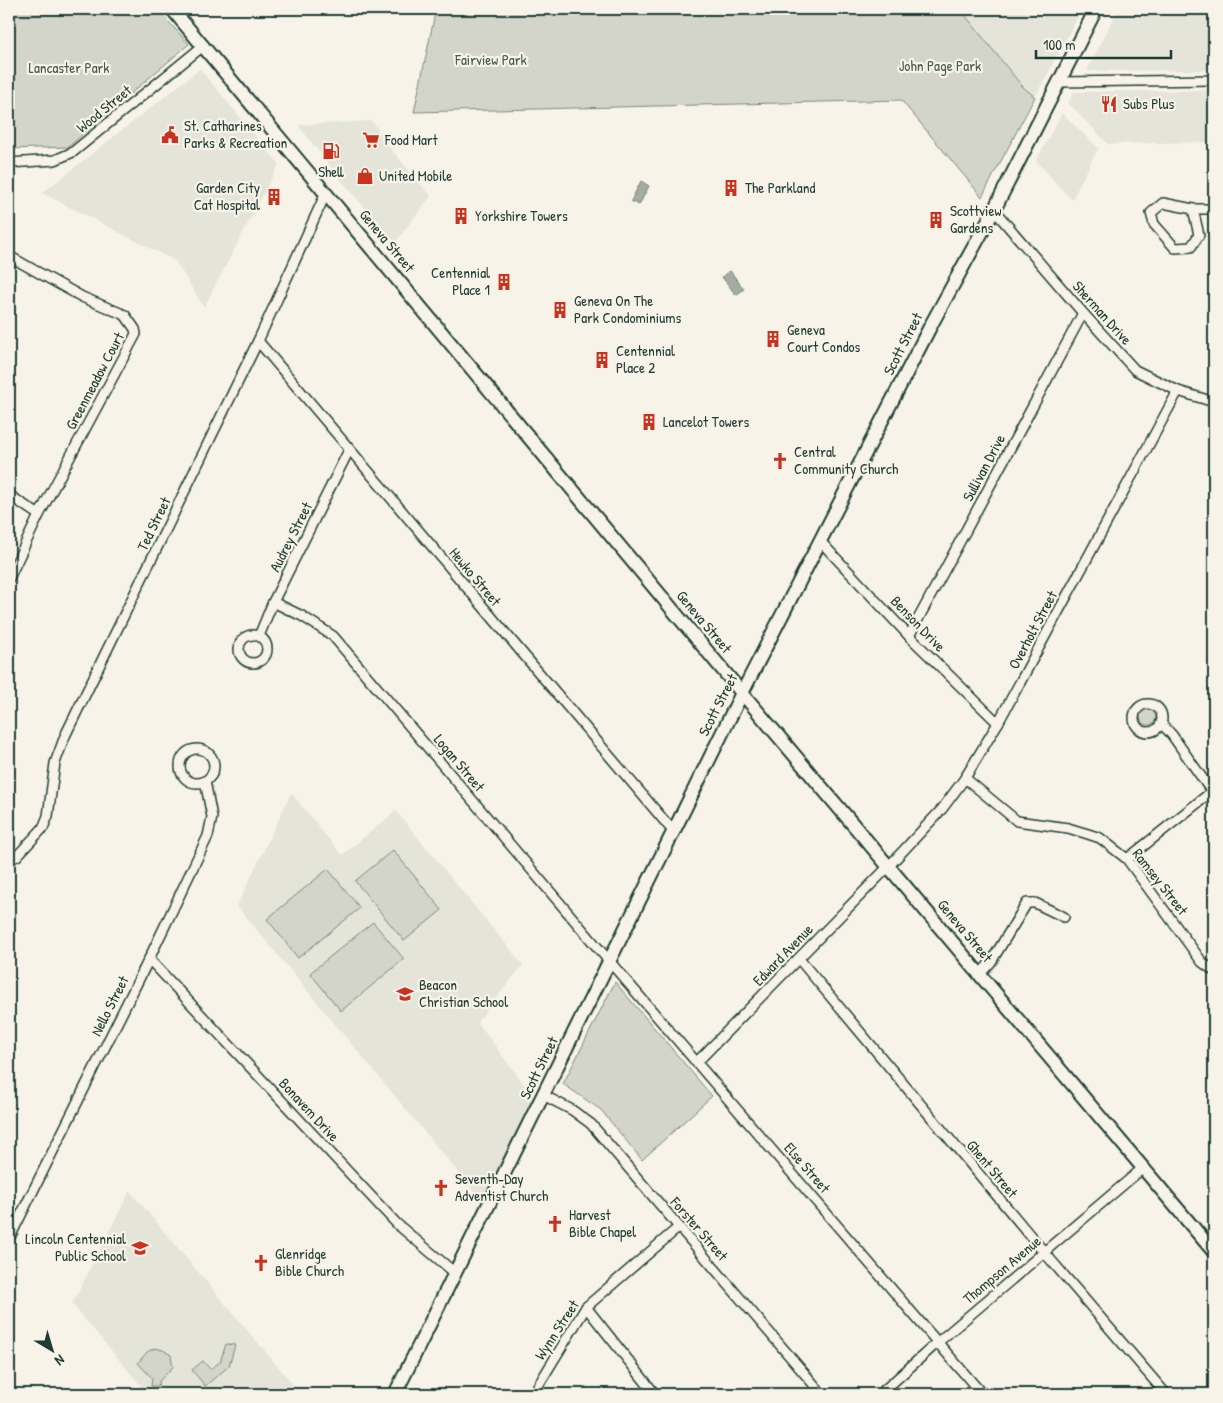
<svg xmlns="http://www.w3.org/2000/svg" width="1223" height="1403" font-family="'Patrick Hand',sans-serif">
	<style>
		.built { fill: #e5e4d9 }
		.green { fill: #d3d5ca; stroke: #79897f }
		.water { fill: #a4ada3; stroke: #6f8077 }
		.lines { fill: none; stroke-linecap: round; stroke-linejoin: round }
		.street-casing { stroke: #1f3d34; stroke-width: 12 }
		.secondary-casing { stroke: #1f3d34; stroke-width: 16 }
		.street { stroke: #f7f3e8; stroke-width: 9 }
		.secondary { stroke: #f7f3e8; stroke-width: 12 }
		.labels { text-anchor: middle; stroke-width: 4.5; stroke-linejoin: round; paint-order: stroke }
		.park-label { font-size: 15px; fill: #435b52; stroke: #f7f3e8 }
		.poi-label { font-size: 15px; fill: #1f3d34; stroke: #f7f3e8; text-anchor: start }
		.street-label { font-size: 15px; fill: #1f3d34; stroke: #f7f3e8 }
	</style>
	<rect width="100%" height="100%" fill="#f7f3e8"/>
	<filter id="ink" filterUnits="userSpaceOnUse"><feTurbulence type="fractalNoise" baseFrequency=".02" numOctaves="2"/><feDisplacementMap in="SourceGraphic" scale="10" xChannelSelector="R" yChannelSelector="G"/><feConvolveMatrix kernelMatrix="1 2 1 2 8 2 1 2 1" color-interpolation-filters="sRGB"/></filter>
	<g filter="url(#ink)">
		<g class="built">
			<path d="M960,9H1082L1035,97L1022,86Z"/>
			<path d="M1118,9H1214V70L1087,71Z"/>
			<path d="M200,69L279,164L204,307L175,261L42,193Z"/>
			<path d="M1214,90V142L1108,144L1068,103L1074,92Z"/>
			<path d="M1062,113L1098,148L1072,200L1036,161Z"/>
			<path d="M372,121L390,148L431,196L395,243L341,180L298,125Z"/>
			<path d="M291,793L342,855L396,811L523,965L477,1022L535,1099L481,1200L237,906Z"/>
			<path d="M130,1191L301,1394H148L72,1304Z"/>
		</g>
		<g class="green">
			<path d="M9,9H157L189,44L68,147L9,149Z"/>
			<path d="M436,9H960L1022,86L1035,97L982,197L901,100L414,112Z"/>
			<circle cx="1148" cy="717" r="8"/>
			<path d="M393,850L442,910L404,941L355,881Z"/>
			<path d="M328,869L360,908L298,958L267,919Z"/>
			<path d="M373,922L404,959L341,1011L310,973Z"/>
			<path d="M615,982L712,1096L642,1160L601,1110L563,1084Z"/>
			<path d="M226,1344L235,1345L229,1366L205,1386L192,1370L203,1361L210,1369L220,1362Z"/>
			<path d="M155,1348L163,1350L171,1355L173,1367L160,1380L158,1386H151L152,1378L138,1363L147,1352Z"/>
		</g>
		<g class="water">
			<path d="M641,181L649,186L639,205L631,201Z"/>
			<path d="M730,271L744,289L736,295L722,277Z"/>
		</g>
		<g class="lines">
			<g class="street-casing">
				<g id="street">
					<path d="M1059,82L1214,80"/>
					<path d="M9,163L55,160L73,152L203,46"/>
					<path d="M1193,209L1199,235L1191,247L1175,248L1154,224L1151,213L1163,203L1193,209H1214"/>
					<path d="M994,210L1083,313L1135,370L1178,391L1214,402"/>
					<path d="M9,256L82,297L125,315L135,329L136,334L39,515L9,578"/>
					<path d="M258,341L673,831"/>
					<path d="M9,495L39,515"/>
					<path d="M820,541L909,636L998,723"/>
					<path d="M273,602L302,616L333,636L598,948L982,1394"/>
					<circle cx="253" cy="649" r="14"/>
					<path d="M259,636L273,602L349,450"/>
					<path d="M909,636L1083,313"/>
					<circle cx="1148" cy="718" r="14"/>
					<path d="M1161,723L1172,735L1212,792"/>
					<circle cx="197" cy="766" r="17"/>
					<path d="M965,778L1017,821L1068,828L1088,834L1100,838L1127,859L1202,962L1214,971"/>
					<path d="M1127,859L1214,790"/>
					<path d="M9,860L17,856L43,828L48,816L55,763L65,736L258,341L326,193"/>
					<path d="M149,959L397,1224L455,1273"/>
					<path d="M799,959L1044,1252L1166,1394"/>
					<path d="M980,974L991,962L1027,903H1035L1064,917"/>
					<path d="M697,1062L889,866L942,809L965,778L998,723L1178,391"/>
					<path d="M543,1095L572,1110L591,1124L822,1394"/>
					<path d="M9,1239L149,959L208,836L212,817L205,781"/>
					<path d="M586,1307L655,1394"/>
					<path d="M533,1394L586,1307L679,1227"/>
					<path d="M880,1394L938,1342L1143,1168"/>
				</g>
			</g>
			<g class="secondary-casing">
				<g id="secondary">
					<path d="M172,9L742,693L1214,1252"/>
					<path d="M395,1394L742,693L931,325L994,210L1096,9"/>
				</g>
			</g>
			<use href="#street" class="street"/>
			<use href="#secondary" class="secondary"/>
		</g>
	</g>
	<defs>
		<g id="restaurant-bare" transform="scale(1.35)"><path d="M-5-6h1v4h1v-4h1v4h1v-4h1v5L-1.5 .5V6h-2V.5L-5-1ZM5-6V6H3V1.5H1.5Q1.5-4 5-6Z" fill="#c8321e" stroke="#f7f3e8" stroke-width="2.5" paint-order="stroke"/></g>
		<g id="civic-bare" transform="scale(1.35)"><path d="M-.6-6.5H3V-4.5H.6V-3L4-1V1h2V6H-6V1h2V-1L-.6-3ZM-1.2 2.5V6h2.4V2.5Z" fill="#c8321e" stroke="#f7f3e8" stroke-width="2.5" paint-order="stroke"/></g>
		<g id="supermarket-bare" transform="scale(1.35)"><path d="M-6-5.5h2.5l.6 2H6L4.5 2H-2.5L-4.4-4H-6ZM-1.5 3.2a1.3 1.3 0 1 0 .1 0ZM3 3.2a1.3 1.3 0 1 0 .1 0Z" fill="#c8321e" stroke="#f7f3e8" stroke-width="2.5" paint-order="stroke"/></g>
		<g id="fuel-bare" transform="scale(1.35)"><path d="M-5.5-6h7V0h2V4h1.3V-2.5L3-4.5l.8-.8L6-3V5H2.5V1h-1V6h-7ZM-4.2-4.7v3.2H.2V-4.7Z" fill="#c8321e" stroke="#f7f3e8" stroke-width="2.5" paint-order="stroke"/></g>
		<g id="shop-bare" transform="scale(1.35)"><path d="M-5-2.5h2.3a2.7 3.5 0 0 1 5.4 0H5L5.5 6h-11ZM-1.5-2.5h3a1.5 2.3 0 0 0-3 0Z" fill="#c8321e" stroke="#f7f3e8" stroke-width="2.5" paint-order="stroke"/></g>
		<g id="building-bare" transform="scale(1.35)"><path d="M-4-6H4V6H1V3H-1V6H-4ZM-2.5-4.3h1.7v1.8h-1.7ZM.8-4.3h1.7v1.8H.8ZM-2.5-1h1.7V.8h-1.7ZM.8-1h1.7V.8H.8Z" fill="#c8321e" stroke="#f7f3e8" stroke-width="2.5" paint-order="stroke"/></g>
		<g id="church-bare" transform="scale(1.35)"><path d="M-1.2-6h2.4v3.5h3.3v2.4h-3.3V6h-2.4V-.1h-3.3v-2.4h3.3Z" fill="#c8321e" stroke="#f7f3e8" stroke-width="2.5" paint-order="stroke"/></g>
		<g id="school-bare" transform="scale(1.35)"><path d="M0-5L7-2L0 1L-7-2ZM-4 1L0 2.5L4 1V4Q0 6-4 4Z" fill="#c8321e" stroke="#f7f3e8" stroke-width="2.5" paint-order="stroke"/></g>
	</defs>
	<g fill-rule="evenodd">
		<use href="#restaurant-bare" x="1109" y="104"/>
		<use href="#civic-bare" x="170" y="135"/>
		<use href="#supermarket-bare" x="371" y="140"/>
		<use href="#fuel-bare" x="331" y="151"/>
		<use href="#shop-bare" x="365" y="176"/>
		<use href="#building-bare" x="731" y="188"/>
		<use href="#building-bare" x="274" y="197"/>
		<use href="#building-bare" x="461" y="216"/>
		<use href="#building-bare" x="936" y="220"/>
		<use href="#building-bare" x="504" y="282"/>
		<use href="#building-bare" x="560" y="310"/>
		<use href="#building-bare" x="773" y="339"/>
		<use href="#building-bare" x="602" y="360"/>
		<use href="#building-bare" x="649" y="422"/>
		<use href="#church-bare" x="780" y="461"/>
		<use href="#school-bare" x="405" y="994"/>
		<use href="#church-bare" x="441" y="1188"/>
		<use href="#church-bare" x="555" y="1224"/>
		<use href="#school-bare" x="140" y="1248"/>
		<use href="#church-bare" x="261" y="1263"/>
	</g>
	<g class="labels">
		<g class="park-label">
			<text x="491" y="65">Fairview Park</text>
			<text x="940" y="71">John Page Park</text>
			<text x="69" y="73">Lancaster Park</text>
		</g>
		<g class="poi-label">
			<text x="1123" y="109">Subs Plus</text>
			<text x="184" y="131">St. Catharines<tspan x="184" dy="17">Parks &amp; Recreation</tspan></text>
			<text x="385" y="145">Food Mart</text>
			<text x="331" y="177" text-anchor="middle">Shell</text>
			<text x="379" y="181">United Mobile</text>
			<text x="260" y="193" text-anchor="end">Garden City<tspan x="260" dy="17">Cat Hospital</tspan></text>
			<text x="745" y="193">The Parkland</text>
			<text x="950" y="216">Scottview<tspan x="950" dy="17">Gardens</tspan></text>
			<text x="475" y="221">Yorkshire Towers</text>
			<text x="490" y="278" text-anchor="end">Centennial<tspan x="490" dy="17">Place 1</tspan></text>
			<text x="574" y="306">Geneva On The<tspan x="574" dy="17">Park Condominiums</tspan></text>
			<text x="787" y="335">Geneva<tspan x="787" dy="17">Court Condos</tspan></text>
			<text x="616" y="356">Centennial<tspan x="616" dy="17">Place 2</tspan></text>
			<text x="663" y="427">Lancelot Towers</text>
			<text x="794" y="457">Central<tspan x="794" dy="17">Community Church</tspan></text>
			<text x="419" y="990">Beacon<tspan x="419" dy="17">Christian School</tspan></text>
			<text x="455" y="1184">Seventh-Day<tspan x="455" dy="17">Adventist Church</tspan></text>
			<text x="569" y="1220">Harvest<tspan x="569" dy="17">Bible Chapel</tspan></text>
			<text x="126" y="1244" text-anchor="end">Lincoln Centennial<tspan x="126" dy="17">Public School</tspan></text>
			<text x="275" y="1259">Glenridge<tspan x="275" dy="17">Bible Church</tspan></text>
		</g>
		<g class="street-label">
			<text transform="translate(104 109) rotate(-39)" y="5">Wood Street</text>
			<text transform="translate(387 241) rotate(50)" y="5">Geneva Street</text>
			<text transform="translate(1102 313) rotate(48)" y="5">Sherman Drive</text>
			<text transform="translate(903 344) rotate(-63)" y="5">Scott Street</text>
			<text transform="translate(95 381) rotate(-62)" y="5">Greenmeadow Court</text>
			<text transform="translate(984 468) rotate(-62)" y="5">Sullivan Drive</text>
			<text transform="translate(154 524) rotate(-64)" y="5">Ted Street</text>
			<text transform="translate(291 537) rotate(-63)" y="5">Audrey Street</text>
			<text transform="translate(475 577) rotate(50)" y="5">Hewko Street</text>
			<text transform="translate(704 622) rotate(50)" y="5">Geneva Street</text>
			<text transform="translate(918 624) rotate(46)" y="5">Benson Drive</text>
			<text transform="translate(1033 630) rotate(-62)" y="5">Overholt Street</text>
			<text transform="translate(718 705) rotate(-63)" y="5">Scott Street</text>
			<text transform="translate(459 763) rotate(50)" y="5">Logan Street</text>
			<text transform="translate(1160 882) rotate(52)" y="5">Ramsey Street</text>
			<text transform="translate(965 931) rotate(50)" y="5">Geneva Street</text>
			<text transform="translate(783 955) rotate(-46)" y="5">Edward Avenue</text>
			<text transform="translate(110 1006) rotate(-63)" y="5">Nello Street</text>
			<text transform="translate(539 1068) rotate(-64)" y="5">Scott Street</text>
			<text transform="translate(309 1110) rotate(47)" y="5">Bonavem Drive</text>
			<text transform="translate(807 1168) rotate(49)" y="5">Else Street</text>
			<text transform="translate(992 1169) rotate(50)" y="5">Ghent Street</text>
			<text transform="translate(699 1229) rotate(49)" y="5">Forster Street</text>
			<text transform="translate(1002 1270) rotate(-40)" y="5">Thompson Avenue</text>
			<text transform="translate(557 1330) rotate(-57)" y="5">Wynn Street</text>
		</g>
	</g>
	<rect width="1223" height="1403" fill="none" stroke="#f7f3e8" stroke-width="30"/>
	<rect x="15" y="15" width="1193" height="1373" fill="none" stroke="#1f3d34" stroke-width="2" filter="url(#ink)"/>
	<g transform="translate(52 1350) rotate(142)" stroke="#f7f3e8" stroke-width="4" paint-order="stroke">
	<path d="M0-4L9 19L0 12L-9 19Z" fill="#1f3d34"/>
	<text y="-8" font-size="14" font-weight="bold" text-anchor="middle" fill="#1f3d34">N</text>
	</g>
	<path d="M1036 50v8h135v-8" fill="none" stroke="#1f3d34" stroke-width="2.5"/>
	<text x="1043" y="50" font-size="15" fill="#1f3d34" stroke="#f7f3e8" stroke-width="4" paint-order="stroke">100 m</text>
</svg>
